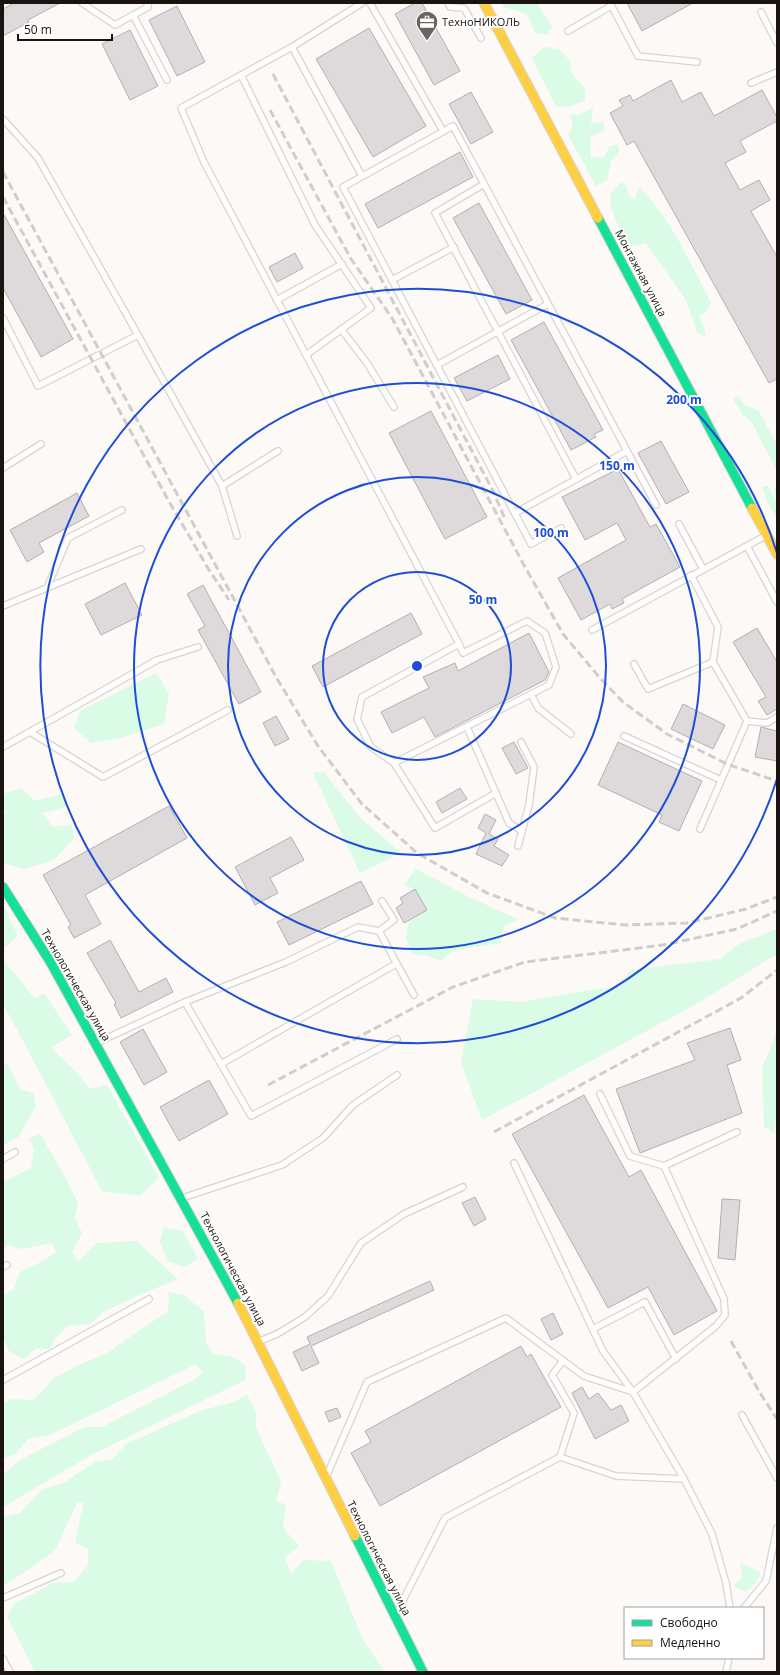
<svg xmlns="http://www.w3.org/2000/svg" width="780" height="1675" font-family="'Open Sans',sans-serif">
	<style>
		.green { fill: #dafbe5 }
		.building { fill: #ded9da; stroke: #b4afb1 }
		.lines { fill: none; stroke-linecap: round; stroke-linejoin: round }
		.lane-casing { stroke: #d9d4d0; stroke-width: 8 }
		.fast-casing { stroke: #d9d4d0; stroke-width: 11 }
		.slow-casing { stroke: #d9d4d0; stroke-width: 11 }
		.lane { stroke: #fffefe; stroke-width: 5.5 }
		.fast { stroke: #16e098; stroke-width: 9 }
		.slow { stroke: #ffcf43; stroke-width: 9 }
		.rail { stroke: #cfcecd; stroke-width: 3; stroke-dasharray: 8 4; stroke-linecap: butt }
		.ring { fill: none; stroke: #1d4ed8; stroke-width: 2 }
		.labels { text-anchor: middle; stroke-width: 4; stroke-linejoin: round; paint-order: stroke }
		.poi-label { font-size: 11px; fill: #1a130f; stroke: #fff; text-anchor: start }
		.street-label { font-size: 11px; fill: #1a130f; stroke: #fff }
		.centre { fill: #1d4ed8; stroke: #fff; stroke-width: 2 }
		.ring-label { font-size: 12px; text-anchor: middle; font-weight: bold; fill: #1d4ed8; stroke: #fff; stroke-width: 4; stroke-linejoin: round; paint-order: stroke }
	</style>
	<rect width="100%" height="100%" fill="#fcf9f7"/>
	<g class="green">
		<path d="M501,3H537L552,27L547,35L535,33L527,14L504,7Z"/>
		<path d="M544,47L559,49L570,61L572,74L585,89V101L570,106L556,107L532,58Z"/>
		<path d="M593,107L591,124L603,122L605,130L590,137L591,157L603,158L610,146L618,145L619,153L611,161L607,180L596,186L568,135L573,124L569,114L580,115Z"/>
		<path d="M621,182L627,186L629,196L635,199L639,187C672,220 690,263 711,303L705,313L699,316L704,327L706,337L697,332L686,300L646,243L630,246C621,230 609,212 610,194Z"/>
		<path d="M738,396L744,405L758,410L777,445V471L751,421L743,415L733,399Z"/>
		<path d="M777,483V517L768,504L762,486H768L777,503L775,491Z"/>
		<path d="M156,673L169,693L164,724L120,738L91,743L74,728L80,711Z"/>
		<path d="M324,772L360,818L401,853L360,873L313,773Z"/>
		<path d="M21,788L35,801L62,794L65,807L43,813L52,827L72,825L74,838L54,860L23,869L3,863V813L7,812L3,807V794Z"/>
		<path d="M416,869L471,898L518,919L504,927L501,943L454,950L441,961L424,955L412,954L406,938L409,920L426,910L415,889L404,885Z"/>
		<path d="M3,904L18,936L3,949Z"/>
		<path d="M777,929V954L698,1003L482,1120L461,1062L473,999L521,1002L596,989L617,987L631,970L720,959L739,944Z"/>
		<path d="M3,960L35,999L44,993L72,1035L51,1048L77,1073L90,1089L107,1085L159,1178L140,1196L102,1191L3,1003Z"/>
		<path d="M777,1027V1114L774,1133L764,1127L762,1068L773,1042Z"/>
		<path d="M8,1064L20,1089L33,1093L36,1106L18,1137L3,1145V1065Z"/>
		<path d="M40,1134L64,1175L78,1203L75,1218L82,1233L72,1253L78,1261L97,1243L136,1241L178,1279L139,1295L104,1312L89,1324L67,1326L55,1339L50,1349L36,1348L24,1359L9,1351L3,1337V1295L14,1289L20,1272L43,1261L56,1252L52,1243L22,1249L8,1245L3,1250V1182L31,1168L34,1149L29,1138Z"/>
		<path d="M164,1228L183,1231L198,1259L185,1267L168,1261L160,1242Z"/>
		<path d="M168,1292L184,1295L204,1312L206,1342L213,1354L233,1357L246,1366L245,1380L93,1454L3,1507V1474L22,1459L85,1427H102L192,1381L203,1372L196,1364L50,1435L28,1439L15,1454L3,1458V1404L12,1399L34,1400L54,1378L85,1362L104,1355L168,1311L169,1300Z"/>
		<path d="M247,1395L256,1412V1428L281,1481L276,1502L286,1504L283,1528L299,1546L285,1557L291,1574L303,1560L331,1561L363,1640L385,1672H35L7,1617L14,1604L53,1583L74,1582L88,1565V1549L75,1542L84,1501L77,1503L55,1550L37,1564L3,1586V1517L20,1513L43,1489L62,1484L95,1462L113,1459L126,1444L200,1411L233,1402Z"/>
		<path d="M740,1563L761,1572L756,1583L746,1592L734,1586L742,1577Z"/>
	</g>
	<g class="building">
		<path d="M14,3H60L28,20L29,22L3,36V9Z"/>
		<path d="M415,3H422L460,71L434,85L395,14Z"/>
		<path d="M627,3H693L642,31Z"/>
		<path d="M177,6L205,62L177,76L149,20Z"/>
		<path d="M369,28L426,126L373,157L316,59Z"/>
		<path d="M130,30L158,86L130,100L102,44Z"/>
		<path d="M671,80L682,102L701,92L714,116L762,90L777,117V121L740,141L746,152L725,163L740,190L759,180L770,200L751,211L777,257V379L769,383L634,141L627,145L610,113L623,106L619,100L630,95L633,101Z"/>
		<path d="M471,92L493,132L471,144L449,104Z"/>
		<path d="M460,152L473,177L378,228L365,204Z"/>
		<path d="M479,203L532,300L506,314L453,218Z"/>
		<path d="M3,213L73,339L41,357L3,288Z"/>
		<path d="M295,253L303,268L277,282L269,267Z"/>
		<path d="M544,322L603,430L594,434L596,437L571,450L511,340Z"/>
		<path d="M498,355L510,379L467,401L454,378Z"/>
		<path d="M431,411L487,517L445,539L389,433Z"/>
		<path d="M661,441L689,492L666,504L638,453Z"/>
		<path d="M618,469L650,527L656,524L680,567L622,599L624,603L612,609L610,604L581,620L558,578L626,540L617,523L585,540L562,497Z"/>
		<path d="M77,493L89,516L39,543L44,552L27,562L10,530Z"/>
		<path d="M125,583L142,615L101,635L85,604Z"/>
		<path d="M203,585L261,692L239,704L198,630L205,626L187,594Z"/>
		<path d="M411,613L422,634L323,687L312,666Z"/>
		<path d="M757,628L777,662V709L767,715L758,701L766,697L733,642Z"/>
		<path d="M529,633L549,672L545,680L435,737L424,717L392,733L381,712L429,688L423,677L455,663L458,671Z"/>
		<path d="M683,704L725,725L713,749L671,729Z"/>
		<path d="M276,716L289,739L275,746L263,723Z"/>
		<path d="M761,727L777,731V761L755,757Z"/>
		<path d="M514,742L528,768L516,774L502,748Z"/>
		<path d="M618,742L702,781L679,831L659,822L662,815L598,785Z"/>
		<path d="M460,788L467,799L442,813L436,802Z"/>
		<path d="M169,806L187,838L85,895L101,924L74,938L68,927L71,925L43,875Z"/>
		<path d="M485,814L496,820L489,834L498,839L494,846L509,855L502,866L476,854L486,833L478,828Z"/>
		<path d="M291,837L304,860L270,878L278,893L255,905L235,867Z"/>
		<path d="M361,881L373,904L289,945L277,922Z"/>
		<path d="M415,889L427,910L404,923L396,908L403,903L400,898Z"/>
		<path d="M110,940L139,992L166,978L173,992L121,1018L114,1004L116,1003L87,953Z"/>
		<path d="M730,1028L741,1060L727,1065L742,1113L640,1153L616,1089L695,1060L687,1043Z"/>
		<path d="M143,1029L167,1072L144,1085L120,1042Z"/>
		<path d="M209,1080L228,1114L179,1141L160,1107Z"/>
		<path d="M584,1095L629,1177L641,1170L717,1311L674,1335L648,1287L608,1308L512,1134Z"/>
		<path d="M475,1197L486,1219L474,1226L462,1203Z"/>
		<path d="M722,1199L740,1200L735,1260L718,1258Z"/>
		<path d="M430,1281L434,1290L311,1346L319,1363L302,1371L293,1352L310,1344L307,1337Z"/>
		<path d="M553,1313L563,1334L551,1340L541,1319Z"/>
		<path d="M521,1346L527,1357L531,1354L561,1407L380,1506L351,1453L371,1442L365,1431Z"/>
		<path d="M582,1387L589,1399L598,1393L611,1410L621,1405L629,1421L595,1439L572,1393Z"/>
		<path d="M337,1408L341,1417L329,1422L325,1412Z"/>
	</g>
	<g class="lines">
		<g class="lane-casing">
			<g id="lane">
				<path d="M82,3L115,25L148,7L147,3"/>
				<path d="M362,3L292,47L181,108L204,162L459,644L463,653L527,621L545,633L556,667L549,685L394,763L371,747L357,719L362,697L459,644"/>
				<path d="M370,3L443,131"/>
				<path d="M448,3L450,7L464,8L481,38"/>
				<path d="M610,3L638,56L697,62"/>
				<path d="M761,12L777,43"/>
				<path d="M133,15L167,80"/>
				<path d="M568,31L611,6"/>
				<path d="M292,47L362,176"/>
				<path d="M241,75L315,225L371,308L306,355"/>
				<path d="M751,83L777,72"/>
				<path d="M3,119L38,158L138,335L222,486L237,536"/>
				<path d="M484,184L435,213L576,479"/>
				<path d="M392,280L454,247"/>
				<path d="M277,300L342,264"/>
				<path d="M3,318L38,386L138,335"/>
				<path d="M341,329L367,363L394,407"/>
				<path d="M437,365L548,304"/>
				<path d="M3,468L41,444"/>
				<path d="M222,486L278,451"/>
				<path d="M515,513L627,451"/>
				<path d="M679,524L703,569"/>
				<path d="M561,528L531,544L343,187L453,126L656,505"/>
				<path d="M747,546L777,602"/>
				<path d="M691,575L718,627L713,662L747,721"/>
				<path d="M47,588L68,538L122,510"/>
				<path d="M3,606L141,549"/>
				<path d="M592,630L767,535"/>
				<path d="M634,664L648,689L713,662"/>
				<path d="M531,694L538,708L571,734"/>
				<path d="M747,721L767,723L777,717"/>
				<path d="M467,727L509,823L522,831"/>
				<path d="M30,732L103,777L228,710"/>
				<path d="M624,736L721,780"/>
				<path d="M3,747L157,660L198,647"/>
				<path d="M394,763L435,828L496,793"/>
				<path d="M700,829L747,721"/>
				<path d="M518,846L529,805L534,767L521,742"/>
				<path d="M379,931L394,920L382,901"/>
				<path d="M185,1002L251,1116L397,1039"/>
				<path d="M96,1043L185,1002L286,962L358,927L379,931L414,995"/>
				<path d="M221,1064L396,964"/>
				<path d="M600,1094L630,1156L664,1166"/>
				<path d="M3,1159L15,1152"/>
				<path d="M514,1163L603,1351L633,1392L716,1326L725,1315L724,1299L664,1166L737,1132"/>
				<path d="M182,1198L282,1165L323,1138L353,1105L397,1075"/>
				<path d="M3,1267L7,1265"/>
				<path d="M593,1329L645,1302L676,1359"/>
				<path d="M260,1341L277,1334L305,1317L328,1296L361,1243L404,1214L463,1187"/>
				<path d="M3,1380L149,1299"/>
				<path d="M742,1415L777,1478"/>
				<path d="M560,1457L574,1413L552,1375L563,1361"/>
				<path d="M327,1475L367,1382L506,1318L584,1376L633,1392L684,1479L712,1534L726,1583L730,1608"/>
				<path d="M3,1598L61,1573"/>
				<path d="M744,1608L766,1581L777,1528"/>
				<path d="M396,1614L445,1518L560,1457L616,1476L684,1479"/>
				<path d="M3,1659L10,1672"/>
				<path d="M726,1672L729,1658"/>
			</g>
		</g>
		<g class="fast-casing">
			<g id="fast">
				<path d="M598,218L752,508"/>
				<path d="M3,887L51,963L238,1303"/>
				<path d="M355,1536L423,1672"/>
			</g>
		</g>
		<g class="slow-casing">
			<g id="slow">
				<path d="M484,3L598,218"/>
				<path d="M752,508L777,554"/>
				<path d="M238,1303L355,1536"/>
			</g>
		</g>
		<use href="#lane" class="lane"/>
		<use href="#fast" class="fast"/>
		<use href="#slow" class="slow"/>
		<g class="rail">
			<path d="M273,74L493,491L505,519"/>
			<path d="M270,110L351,259L392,318L525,567L563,634L600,678L623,702L667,734L727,764L777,781"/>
			<path d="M3,172L276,677L318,746L362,804L417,853L487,893L555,918L625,925L687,923L746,909L777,897"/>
			<path d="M3,197L167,498L209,570L229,600"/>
			<path d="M268,1085L453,987L525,962L663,945L737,929L777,911"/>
			<path d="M494,1132L741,998L777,970"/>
			<path d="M731,1341L760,1393L777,1419"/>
		</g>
	</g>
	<g class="ring">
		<circle cx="417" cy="666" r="94"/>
		<circle cx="417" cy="666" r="189"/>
		<circle cx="417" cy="666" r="283"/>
		<path d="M777 779A377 377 0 1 1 777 553"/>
	</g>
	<defs>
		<g id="office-pin" transform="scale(1.15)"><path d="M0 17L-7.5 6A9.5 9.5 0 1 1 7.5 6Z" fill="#696460" stroke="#fff"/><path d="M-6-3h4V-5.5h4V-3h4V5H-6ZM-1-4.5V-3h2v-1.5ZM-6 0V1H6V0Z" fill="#fff"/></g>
	</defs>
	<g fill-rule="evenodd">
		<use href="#office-pin" x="427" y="22"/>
	</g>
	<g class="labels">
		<g class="poi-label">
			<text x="442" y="26">ТехноНИКОЛЬ</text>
		</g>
		<g class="street-label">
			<text transform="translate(641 273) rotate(62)" y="4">Монтажная улица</text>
			<text transform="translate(76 985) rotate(60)" y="4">Технологическая улица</text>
			<text transform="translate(233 1269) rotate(62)" y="4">Технологическая улица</text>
			<text transform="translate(379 1558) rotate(63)" y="4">Технологическая улица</text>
		</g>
	</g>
	<circle cx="417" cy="666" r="6" class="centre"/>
	<g class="ring-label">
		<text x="684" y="404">200 m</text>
		<text x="617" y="470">150 m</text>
		<text x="551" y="537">100 m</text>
		<text x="483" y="604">50 m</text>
	</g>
	<rect width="780" height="1675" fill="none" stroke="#1a130f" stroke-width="8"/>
	<rect x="624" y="1607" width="140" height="52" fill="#ffffff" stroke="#a3a19f"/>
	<rect x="632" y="1620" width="20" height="6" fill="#16e098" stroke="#a3a19f"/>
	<text x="660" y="1627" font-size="12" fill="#1a130f">Свободно</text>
	<rect x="632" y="1640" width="20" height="6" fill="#ffcf43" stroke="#a3a19f"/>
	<text x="660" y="1647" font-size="12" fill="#1a130f">Медленно</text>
	<path d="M18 34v6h94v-6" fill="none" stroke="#1a130f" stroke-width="2"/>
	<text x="24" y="34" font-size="12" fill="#1a130f" stroke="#ffffff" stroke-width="3" paint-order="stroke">50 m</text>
</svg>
